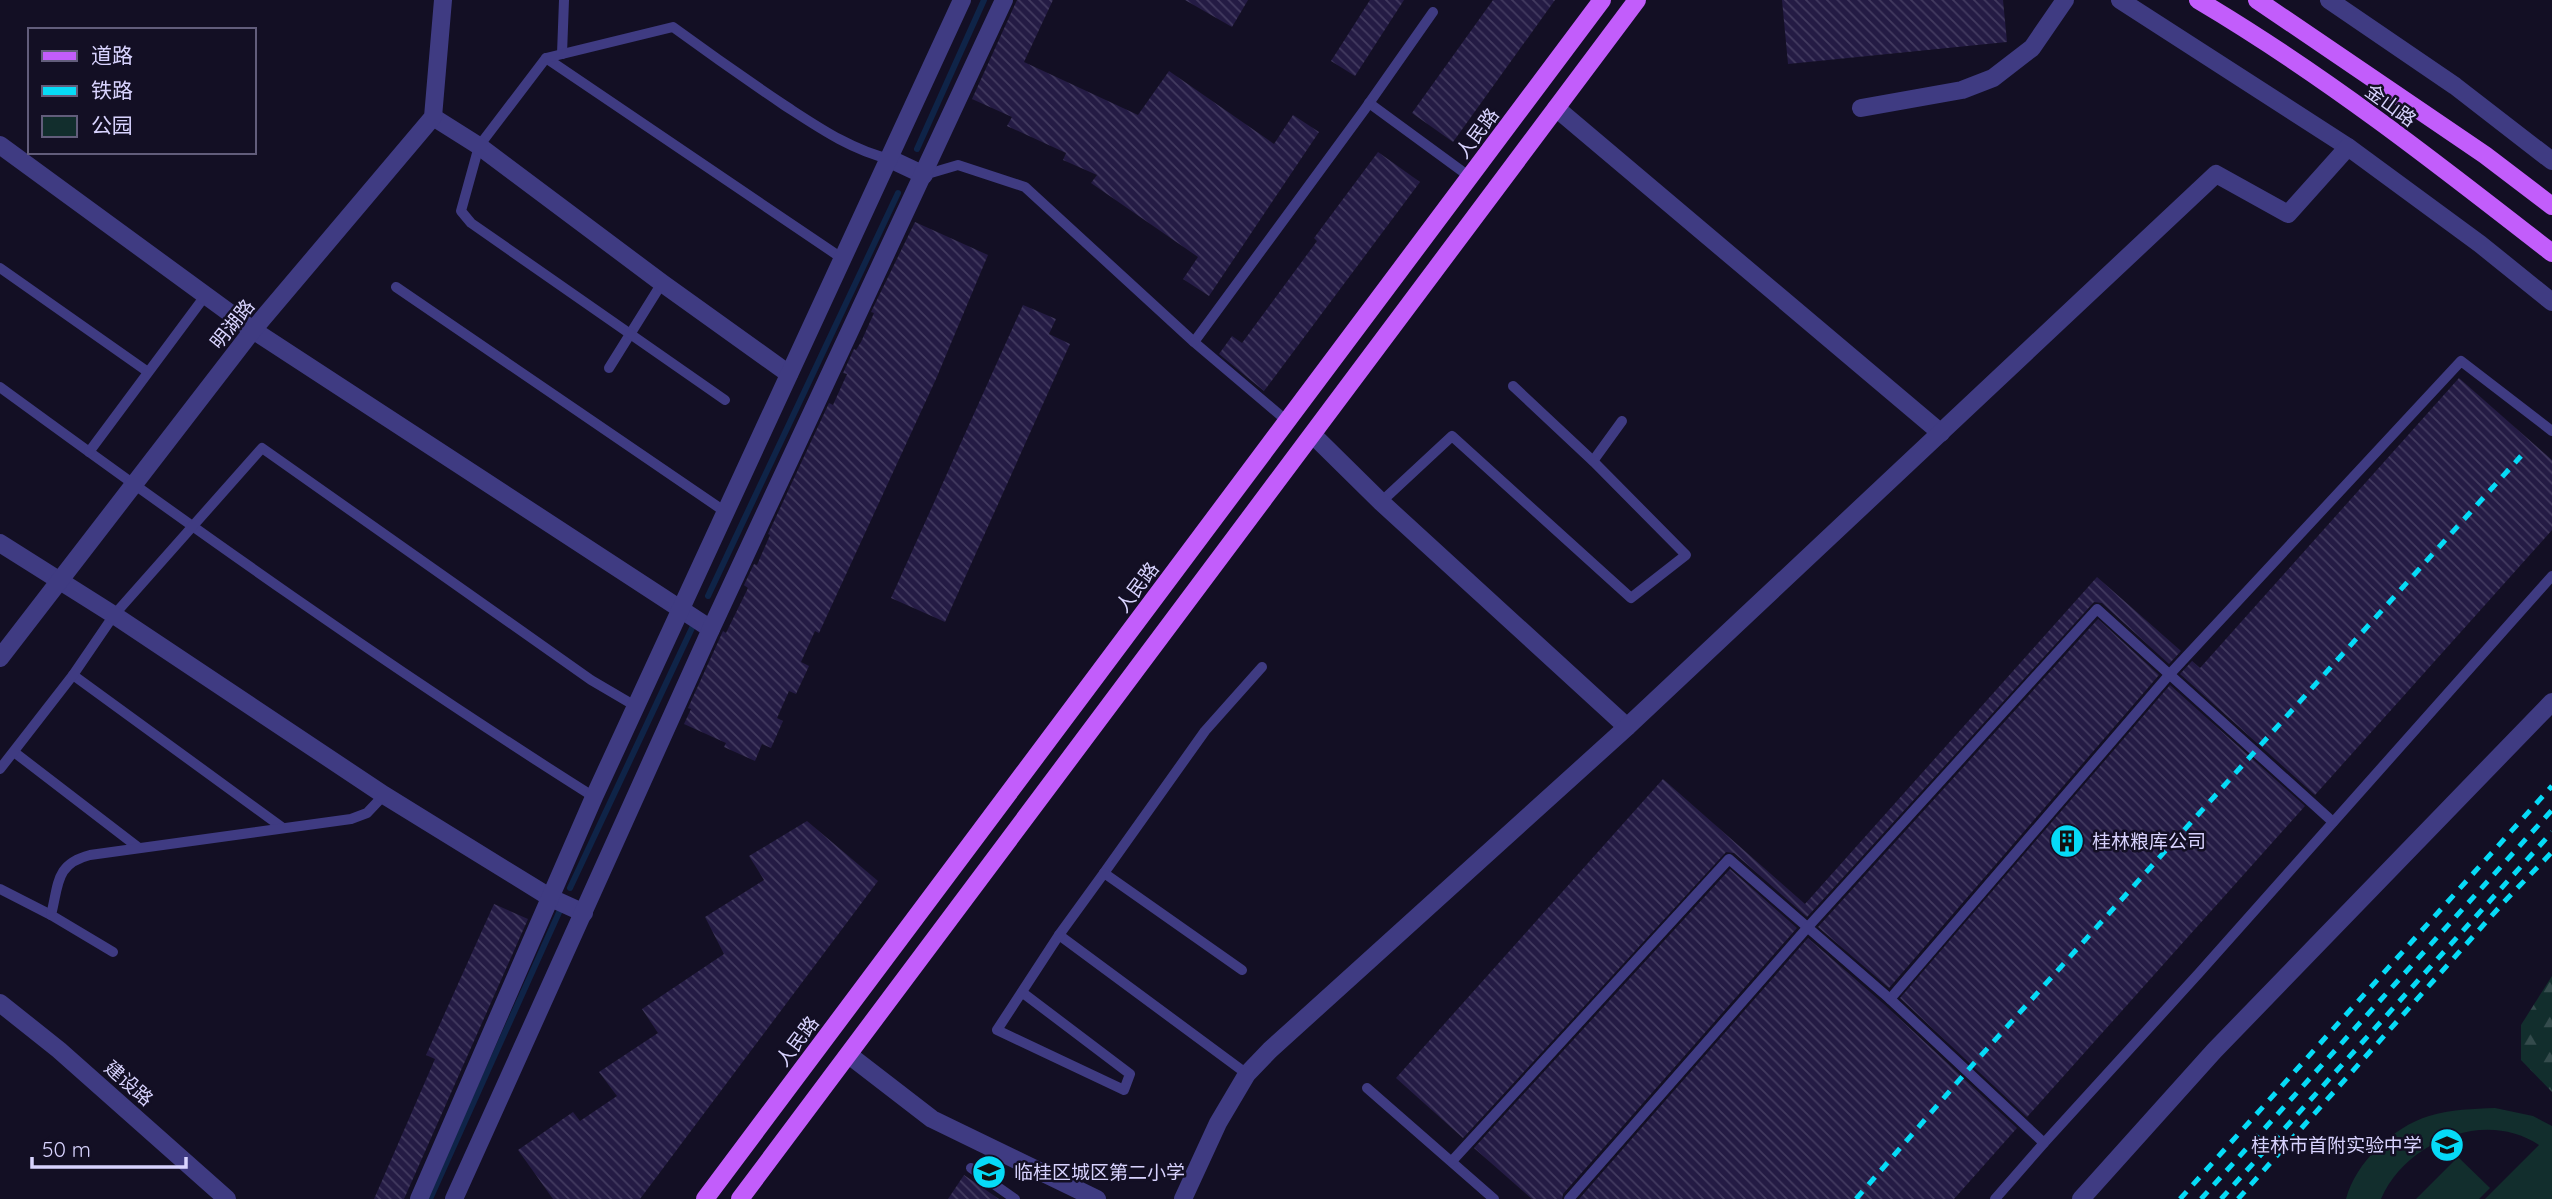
<svg xmlns="http://www.w3.org/2000/svg" width="2552" height="1199" font-family="Quicksand,'Noto Sans SC',sans-serif">
	<style>
		.forest { fill: url(#forest-firs) }
		.park { fill: #122e2d }
		.lines { fill: none; stroke-linecap: round; stroke-linejoin: round }
		.stream { stroke: #0f2448; stroke-width: 6 }
		.building { fill: url(#building-back-hatch) }
		.service { stroke: #3f3b82; stroke-width: 10 }
		.minor { stroke: #3f3b82; stroke-width: 18 }
		.tertiary { stroke: #3f3b82; stroke-width: 18 }
		.primary { stroke: #c25dfb; stroke-width: 18 }
		.rail { stroke: #06dbf7; stroke-width: 5; stroke-dasharray: 10 9; stroke-linecap: butt }
		.labels { text-anchor: middle; stroke-width: 5; stroke-linejoin: round; paint-order: stroke }
		.street-label { font-size: 19px; fill: #d8d3fe; stroke: #130f24 }
		.poi-label { font-size: 19px; fill: #d8d3fe; stroke: #130f24; text-anchor: start }
	</style>
	<defs>
		<pattern id="forest-firs" width="22" height="20" patternUnits="userSpaceOnUse" patternTransform="scale(1.75)"><rect width="22" height="20" fill="#122e2d"/><path d="M5 1l3.5 6h-7zM16 11l3.5 6h-7z" fill="#344b4c"/></pattern>
		<pattern id="building-back-hatch" width="6" height="6" patternUnits="userSpaceOnUse" patternTransform="scale(1.75)"><rect width="6" height="6" fill="#241b44"/><path d="M-1 5l2 2M0 0l6 6M5-1l2 2" fill="none" stroke="#433b60"/></pattern>
	</defs>
	<rect width="100%" height="100%" fill="#130f24"/>
	<path class="forest" d="M2552,976V1092L2521,1060V1025Z"/>
	<g class="park">
		<path d="M2495,1108L2533,1116L2552,1126V1199H2485L2539,1145C2484,1108 2405,1143 2381,1199H2346C2356,1162 2393,1127 2429,1116C2451,1109 2473,1109 2495,1108Z"/>
		<path d="M2458,1157L2490,1188L2479,1199H2416Z"/>
	</g>
	<g class="lines">
		<g class="stream">
			<path d="M917,149L984,0"/>
			<path d="M708,596L898,193"/>
			<path d="M570,888L692,628"/>
			<path d="M430,1199L561,908"/>
		</g>
	</g>
	<g class="building">
		<path d="M1017,0H1053L1024,62L1138,115L1169,71L1274,144L1293,115L1319,132L1209,296L1183,279L1198,257L1091,183L1097,175L1063,160L1066,153L1007,126L1012,117L972,99Z"/>
		<path d="M1185,0H1248L1232,27Z"/>
		<path d="M1370,0H1404L1355,76L1331,61Z"/>
		<path d="M1493,0H1555L1453,142L1412,113Z"/>
		<path d="M1782,0H2003L2007,42L1788,64Z"/>
		<path d="M1378,152L1420,182L1264,391L1219,354L1232,336L1242,343L1317,241L1314,238Z"/>
		<path d="M915,222L988,255L936,379L819,633L815,631L801,662L809,666L796,694L789,691L777,718L783,721L771,748L762,744L755,761L724,747L726,743L684,724L691,709L688,708L723,631L726,633L748,588L744,585L754,564L757,565L770,535L768,534L829,403L833,405L847,374L843,373L854,349L856,350L861,342L874,313L871,312Z"/>
		<path d="M1023,305L1056,319L1049,334L1070,344L945,622L891,598Z"/>
		<path d="M2459,378L2552,460V530L2315,795L2180,674L2192,661L2200,668Z"/>
		<path d="M2097,577L2181,651L2169,664L2102,603L2094,602L1807,917L1734,853L1726,852L1463,1138L1396,1078L1663,779L1805,904Z"/>
		<path d="M2098,619L2159,675L1889,988L1818,927Z"/>
		<path d="M2170,685L2305,806L2027,1117L1900,998Z"/>
		<path d="M807,821L878,881L640,1199H553L518,1150L573,1112L580,1121L617,1096L599,1072L658,1033L642,1009L724,954L705,917L764,880L749,856Z"/>
		<path d="M1730,869L1797,928L1563,1194L1562,1199H1532L1474,1148Z"/>
		<path d="M494,904L528,919L404,1199H374L435,1059L426,1055Z"/>
		<path d="M1808,938L1885,1005L2017,1128L1954,1199H1579Z"/>
		<path d="M964,1175L999,1199H948Z"/>
	</g>
	<g class="lines">
		<g class="service">
			<path d="M562,54L564,0"/>
			<path d="M546,58L843,259"/>
			<path d="M1369,103L1470,177"/>
			<path d="M924,175L958,165L1025,187L1194,342L1287,421"/>
			<path d="M0,268L148,372"/>
			<path d="M396,287L724,511"/>
			<path d="M1194,342L1365,109L1433,12"/>
			<path d="M609,368L662,283"/>
			<path d="M0,387C194,529 391,669 594,797"/>
			<path d="M725,400L471,223L461,211L479,146L546,58L673,27C710,54 747,80 784,105C818,127 851,150 890,159"/>
			<path d="M89,452L205,296"/>
			<path d="M1593,461L1622,421"/>
			<path d="M1381,502L1452,436L1631,598L1686,555L1593,461L1513,386"/>
			<path d="M73,675L283,828"/>
			<path d="M14,752L139,848"/>
			<path d="M0,769L73,675L114,615L262,448L591,680L637,707"/>
			<path d="M1104,873L1205,731L1262,667"/>
			<path d="M0,889L51,915"/>
			<path d="M1059,935L1247,1074"/>
			<path d="M113,952L51,915C59,884 55,864 90,855L351,819L367,813L384,795"/>
			<path d="M1023,993L1130,1074L1124,1090L997,1030L1059,935L1104,873L1242,970"/>
			<path d="M1890,999L2169,675L2461,361L2552,431"/>
			<path d="M1367,1088L1494,1199"/>
			<path d="M2044,1143L2199,973L2552,576"/>
			<path d="M1452,1161L1729,859L1890,999L2044,1143L1995,1199"/>
			<path d="M971,1168L1015,1199"/>
			<path d="M1569,1199L1807,928L2097,609L2333,822"/>
		</g>
		<g class="minor">
			<path d="M2120,0L2348,147"/>
			<path d="M2329,0L2455,86L2552,161"/>
			<path d="M1556,108L1941,433"/>
			<path d="M1861,108L1962,90L1993,78L2032,48L2065,0"/>
			<path d="M433,117L479,146L662,283L789,374"/>
			<path d="M0,145L253,330L711,629"/>
			<path d="M890,159L924,175"/>
			<path d="M1313,435L1381,502L1627,727"/>
			<path d="M0,543L114,615L384,795L551,898L584,913"/>
			<path d="M849,1055L932,1119L1097,1199"/>
			<path d="M419,1199L594,797L962,0"/>
			<path d="M454,1199L711,629L1004,0"/>
			<path d="M1183,1199L1218,1123L1247,1074L1270,1050L1627,727L2216,174L2288,214L2348,147L2480,244L2552,302"/>
			<path d="M2081,1199L2214,1051L2552,702"/>
		</g>
		<g class="tertiary">
			<path d="M0,658L253,330L433,117L443,0"/>
			<path d="M0,1003L59,1050L227,1199"/>
		</g>
		<g class="primary">
			<path d="M2198,0C2323,74 2438,164 2552,253"/>
			<path d="M2257,0L2485,155L2552,206"/>
			<path d="M705,1199L1602,0"/>
			<path d="M740,1199L1637,0"/>
		</g>
		<g class="rail">
			<path d="M1856,1199L1968,1070L2521,456"/>
			<path d="M2180,1199L2552,786"/>
			<path d="M2201,1199L2552,810"/>
			<path d="M2221,1199L2552,832"/>
			<path d="M2238,1199L2504,902L2552,852"/>
		</g>
	</g>
	<defs>
		<g id="building-disc" transform="scale(1.75)"><circle r="9.5" fill="#06dbf7" stroke="#130f24"/><path d="M-4-6H4V6H1V3H-1V6H-4ZM-2.5-4.3h1.7v1.8h-1.7ZM.8-4.3h1.7v1.8H.8ZM-2.5-1h1.7V.8h-1.7ZM.8-1h1.7V.8H.8Z" fill="#111"/></g>
		<g id="school-disc" transform="scale(1.75)"><circle r="9.5" fill="#06dbf7" stroke="#130f24"/><path d="M0-5L7-2L0 1L-7-2ZM-4 1L0 2.5L4 1V4Q0 6-4 4Z" fill="#111"/></g>
	</defs>
	<g fill-rule="evenodd">
		<use href="#building-disc" x="2067" y="841"/>
		<use href="#school-disc" x="2447" y="1145"/>
		<use href="#school-disc" x="989" y="1172"/>
	</g>
	<g class="labels">
		<g class="street-label">
			<text transform="translate(2391 105) rotate(36)" y="7">金山路</text>
			<text transform="translate(1477 133) rotate(-53)" y="7">人民路</text>
			<text transform="translate(232 324) rotate(-51)" y="7">明湖路</text>
			<text transform="translate(1137 587) rotate(-53)" y="7">人民路</text>
			<text transform="translate(797 1041) rotate(-53)" y="7">人民路</text>
			<text transform="translate(129 1083) rotate(41)" y="7">建设路</text>
		</g>
		<g class="poi-label">
			<text x="2092" y="848">桂林粮库公司</text>
			<text x="2422" y="1152" text-anchor="end">桂林市首附实验中学</text>
			<text x="1014" y="1179">临桂区城区第二小学</text>
		</g>
	</g>
	<rect x="28" y="28" width="228" height="126" fill="#130f24" stroke="#625d7b" stroke-width="2"/>
	<rect x="42" y="51" width="35" height="10" fill="#c25dfb" stroke="#625d7b" stroke-width="2"/>
	<text x="91" y="63" font-size="21" fill="#d8d3fe">道路</text>
	<rect x="42" y="86" width="35" height="10" fill="#06dbf7" stroke="#625d7b" stroke-width="2"/>
	<text x="91" y="98" font-size="21" fill="#d8d3fe">铁路</text>
	<rect x="42" y="116" width="35" height="21" fill="#122e2d" stroke="#625d7b" stroke-width="2"/>
	<text x="91" y="133" font-size="21" fill="#d8d3fe">公园</text>
	<path d="M32 1157v10h154v-10" fill="none" stroke="#d8d3fe" stroke-width="3.5"/>
	<text x="42" y="1157" font-size="21" fill="#d8d3fe" stroke="#130f24" stroke-width="5" paint-order="stroke">50 m</text>
</svg>
